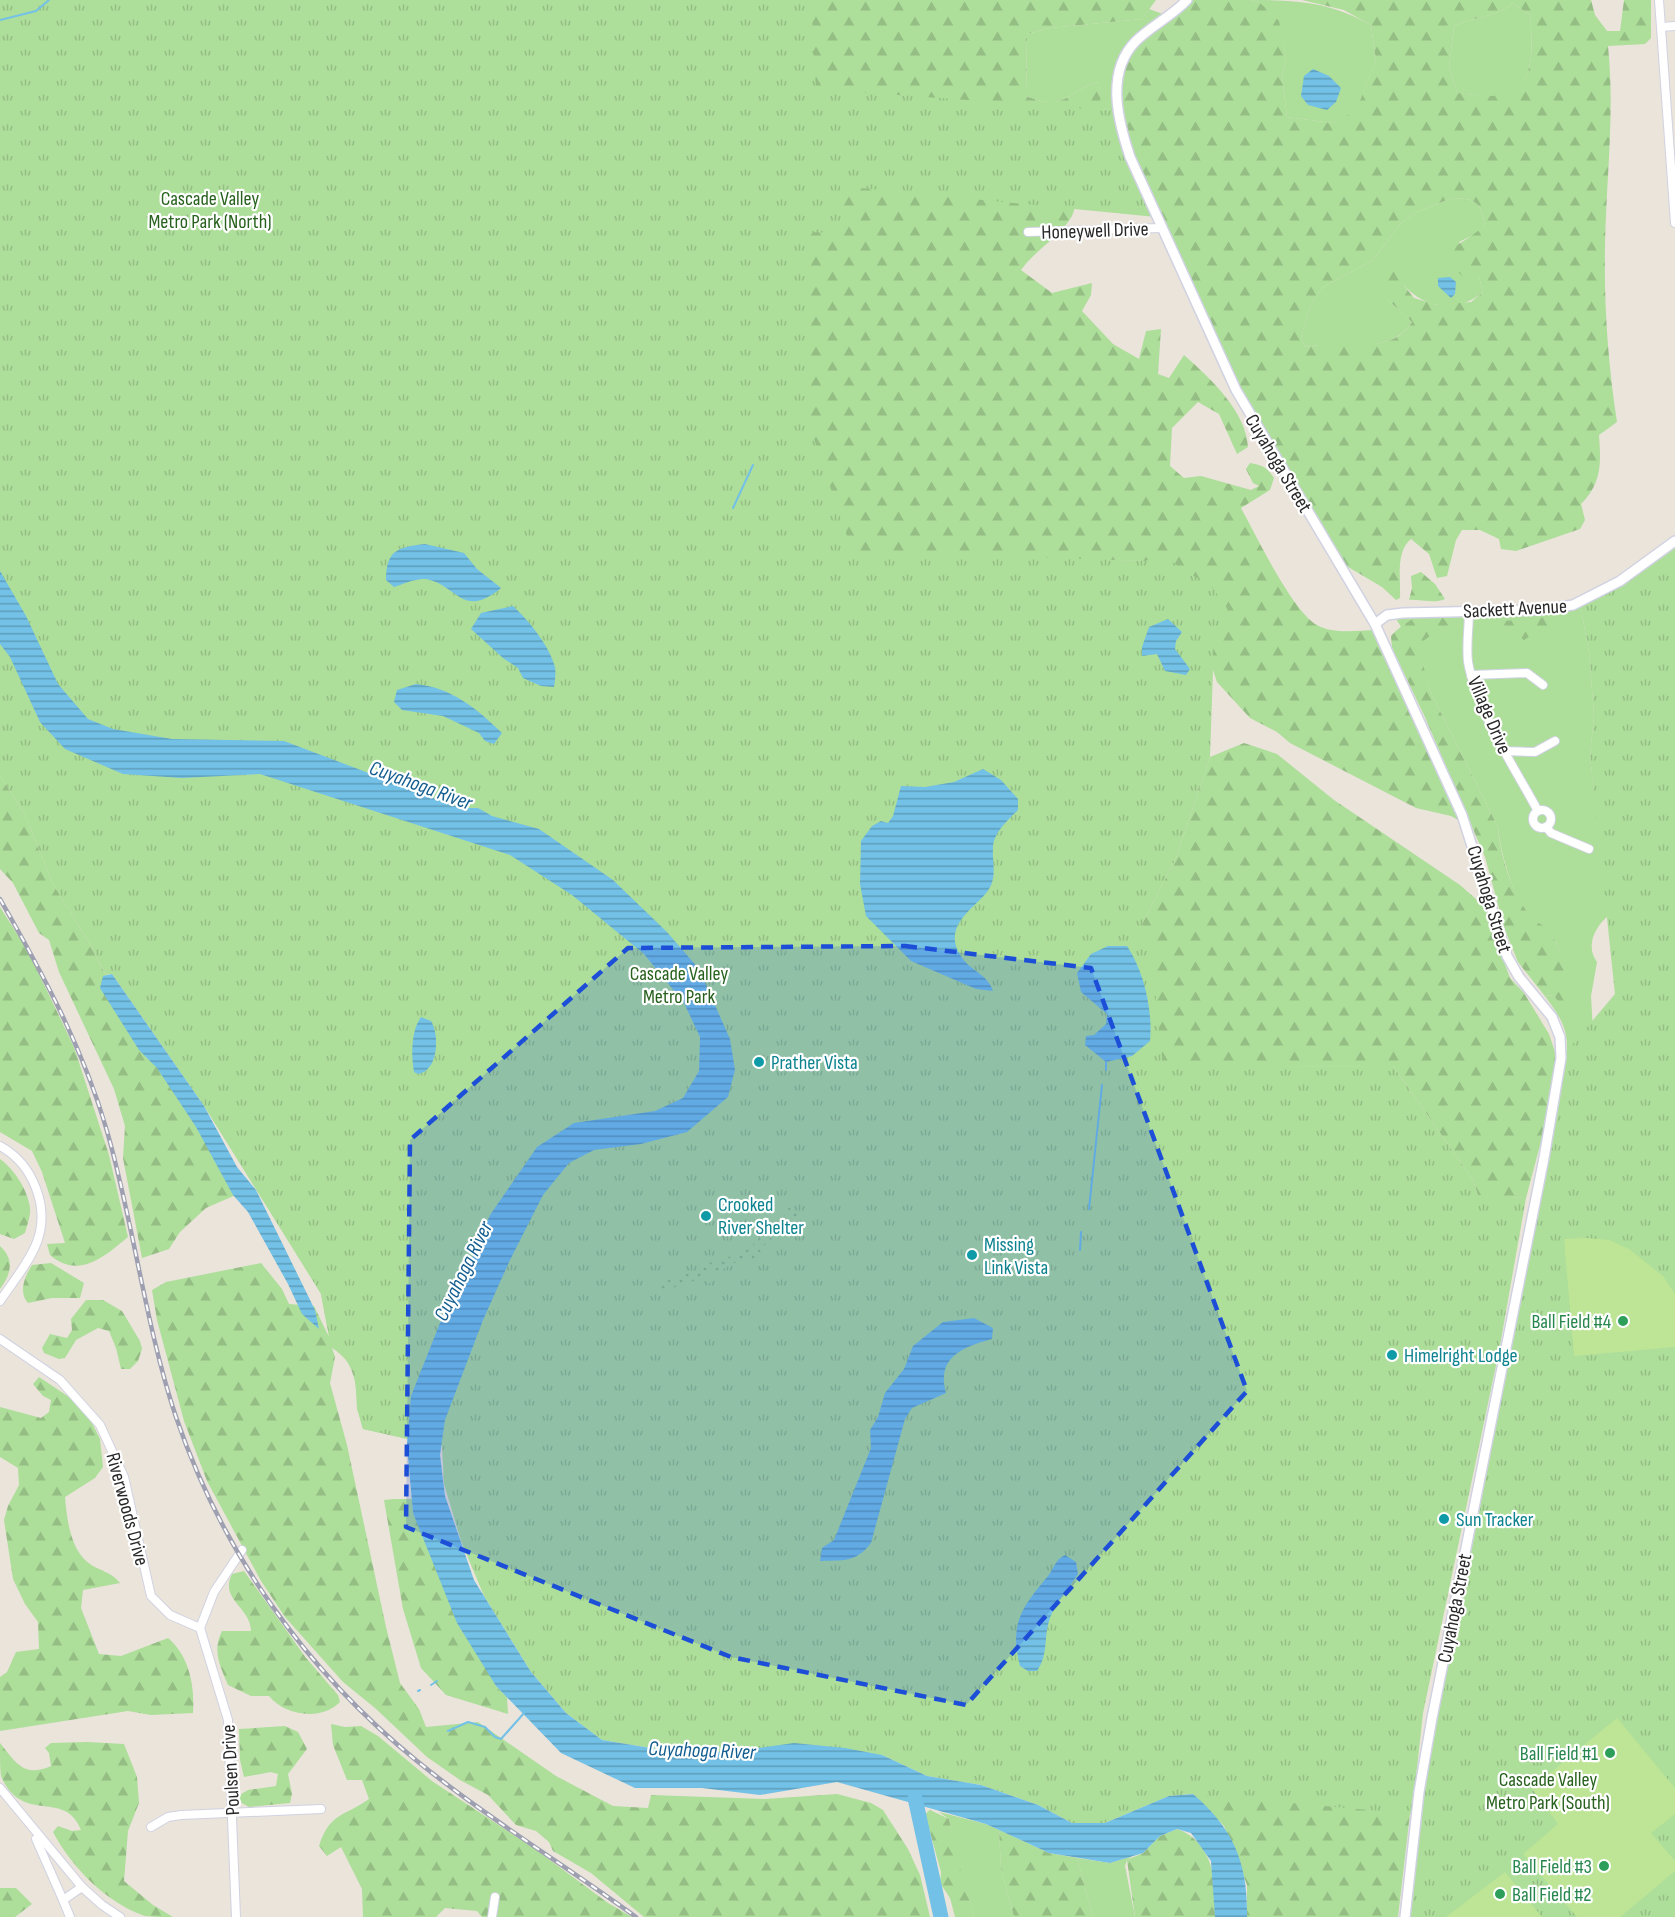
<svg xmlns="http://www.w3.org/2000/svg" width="1675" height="1917" font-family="'Sofia Sans Condensed',sans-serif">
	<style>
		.grass { fill: #adde9a }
		.forest { fill: url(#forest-firs); fill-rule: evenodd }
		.park { fill: url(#park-tufts) }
		.garden { fill: url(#garden-dots) }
		.pitch { fill: #bee596 }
		.water { fill: url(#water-rules) }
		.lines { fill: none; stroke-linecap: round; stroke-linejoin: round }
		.stream { stroke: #73c1e7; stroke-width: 2 }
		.river { stroke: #73c1e7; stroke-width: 15 }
		.minor-casing { stroke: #d0d2e1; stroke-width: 10 }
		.tertiary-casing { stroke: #d0d2e1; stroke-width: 12 }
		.minor { stroke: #fff; stroke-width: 8 }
		.tertiary { stroke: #fff; stroke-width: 9 }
		.rail-casing { stroke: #9ea0b2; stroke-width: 4.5 }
		.rail { stroke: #fff; stroke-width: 2; stroke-dasharray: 7; stroke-linecap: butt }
		.marked { fill: #1d4ed8; fill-opacity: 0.2; stroke: #1d4ed8; stroke-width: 4.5; stroke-dasharray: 12 8; stroke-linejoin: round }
		.culture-dot { fill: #0f9aa8; stroke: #fff; stroke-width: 2 }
		.leisure-dot { fill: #2e9e5b; stroke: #fff; stroke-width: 2 }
		.labels { text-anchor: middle; stroke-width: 4.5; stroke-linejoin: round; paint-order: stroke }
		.park-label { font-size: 20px; fill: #27611d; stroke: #fff }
		.street-label { font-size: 20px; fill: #282828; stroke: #fff }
		.culture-label { font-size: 20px; fill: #0d838f; stroke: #fff; text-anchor: start }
		.leisure-label { font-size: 20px; fill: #27864d; stroke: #fff; text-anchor: end }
		.water-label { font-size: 21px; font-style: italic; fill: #145e90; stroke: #fff }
	</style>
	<defs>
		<pattern id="forest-firs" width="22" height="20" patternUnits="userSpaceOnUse" patternTransform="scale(1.5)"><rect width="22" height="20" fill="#adde9a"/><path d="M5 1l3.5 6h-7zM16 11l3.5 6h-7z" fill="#95be85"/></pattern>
		<pattern id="park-tufts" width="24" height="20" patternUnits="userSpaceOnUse" patternTransform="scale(1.5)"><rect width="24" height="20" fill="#adde9a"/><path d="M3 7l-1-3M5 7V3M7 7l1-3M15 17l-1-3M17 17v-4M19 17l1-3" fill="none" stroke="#95be85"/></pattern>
		<pattern id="garden-dots" width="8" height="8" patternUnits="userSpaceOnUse" patternTransform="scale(1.5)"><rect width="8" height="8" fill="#adde9a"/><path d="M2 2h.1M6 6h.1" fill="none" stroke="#95be85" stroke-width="1.8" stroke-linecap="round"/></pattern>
		<pattern id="water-rules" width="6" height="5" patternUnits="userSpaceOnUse" patternTransform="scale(1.5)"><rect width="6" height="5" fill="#73c1e7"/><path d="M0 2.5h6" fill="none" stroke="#5e9dbb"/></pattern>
	</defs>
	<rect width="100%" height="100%" fill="#eae4db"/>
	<g class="grass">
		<path d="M1251,0C1298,0 1330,2 1371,25L1376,60L1356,112L1332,123L1287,117L1282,75L1286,58L1283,43L1259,2Z"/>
		<path d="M1512,3L1530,15C1532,44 1538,89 1499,96C1486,98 1470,94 1457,93L1449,67L1454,26C1472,17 1499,17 1512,3Z"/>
		<path d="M1149,9L1168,16L1118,111L1100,109L1099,82C1066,90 1068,113 1026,96L1027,34L1050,28L1142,19Z"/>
		<path d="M1452,198C1476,199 1480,201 1485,225L1477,233L1459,242L1479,277L1483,292C1459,313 1423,309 1403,284L1387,299L1412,322C1388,358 1341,339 1305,347L1301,336L1311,304L1323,287L1373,260L1401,223L1417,212Z"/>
		<path d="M1580,603L1589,652L1594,715L1590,756L1608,916C1595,927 1585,946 1597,962L1591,996L1593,1031L1564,1081C1569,1038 1571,1030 1544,995L1554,996L1563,1006C1561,988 1564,964 1558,947C1553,932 1540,927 1530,917C1513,898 1500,851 1498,827L1430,691L1421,659L1393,614Z"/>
		<path d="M939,1812L986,1824L999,1830L1001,1868L1014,1917H974L956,1858L949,1819Z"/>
		<path d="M1133,1856L1127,1860L1125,1866L1135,1917H1093L1077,1858L1110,1863Z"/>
	</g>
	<g class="forest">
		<path d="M0,0H1156L1142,19L1050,28L1027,34L1026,96C1068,113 1066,90 1099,82L1101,109L1117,111V97L1129,49L1187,0H1251L1259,2L1279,21L1286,58L1282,75L1287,117L1332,123L1356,111L1376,60L1371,25L1344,10L1302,0H1591L1595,15L1607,31H1620L1624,0H1651V38L1645,44L1608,46C1615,113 1606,181 1605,248C1604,306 1608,364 1617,422L1599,435C1601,463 1602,483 1581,504L1585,520L1580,529L1516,551L1501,549L1499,539L1480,530H1462L1456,540L1447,576L1437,578L1429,554L1411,539C1395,552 1401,579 1400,598L1396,600L1382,587L1338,561L1250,416L1141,184L1078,179C1076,189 1077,206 1072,216C1059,238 1036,249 1021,270L1052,293L1092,283L1091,295L1082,311L1113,344L1139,359L1146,331L1161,329L1158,374L1169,378L1184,355C1210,378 1246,411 1248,447L1237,454L1219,414L1198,402L1172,428L1170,466L1184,478L1201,476L1251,490L1259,486L1253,483L1246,469L1250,463C1262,465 1267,467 1274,478L1270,490L1241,508C1256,535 1292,611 1317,625C1334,635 1359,630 1377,630L1461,821L1451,816L1416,808L1290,743L1277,732L1250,718L1217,682L1211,664L1214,640L1145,561L850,556ZM1512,3L1530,15C1532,45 1538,87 1500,95C1487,98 1470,94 1457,93L1449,67L1454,26C1472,17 1499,17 1512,3ZM1452,198C1476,199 1480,201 1485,225C1474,236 1460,241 1449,253L1453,267L1463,277H1479L1483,292L1471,302L1438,305L1414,298L1403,284L1395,263L1386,262L1379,280L1387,299L1412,322C1393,351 1363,343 1333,343C1324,344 1314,346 1305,347L1301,336L1311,304L1323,287L1373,260L1401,223L1417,212Z"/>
		<path d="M1421,572L1435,584L1445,599C1435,604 1419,599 1409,600L1412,588L1411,576Z"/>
		<path d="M1427,614L1443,618L1452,629L1443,636L1431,635L1418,645L1430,691L1498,827C1500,855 1511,890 1528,913C1532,920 1540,923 1546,928C1565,948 1567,981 1563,1007L1554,996L1544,995L1518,962L1505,930L1485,857L1424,715L1392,648L1391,636C1401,625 1412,618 1427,614Z"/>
		<path d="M1549,617L1553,618L1549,634L1544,636L1538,631L1524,640L1517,635L1506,637L1485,626L1494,622Z"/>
		<path d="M1244,743L1277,754L1334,800L1460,885L1484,906L1510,978L1524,993L1549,1034L1556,1055L1552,1100L1526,1198L1478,1196L1473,1180L1393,1066L1163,1068L1142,924L1176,858L1210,757Z"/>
		<path d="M0,775L25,815L53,884L90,944L114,991L245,1191L206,1208L180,1232L169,1249L142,1258L123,1158L125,1126L114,1089L59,972L49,940L39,933L13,883L0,869Z"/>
		<path d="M0,907L28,951L74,1047L109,1155L128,1237C105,1256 79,1280 50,1255L47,1244L65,1243L42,1172L32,1151L0,1132Z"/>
		<path d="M0,1159C14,1169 28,1190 30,1208C31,1216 27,1225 25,1233L14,1239L0,1234Z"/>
		<path d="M0,1246C15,1260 11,1274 0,1289Z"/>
		<path d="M51,1263L84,1283L80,1298H52L28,1303C18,1292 25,1276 32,1265Z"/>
		<path d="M261,1263L282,1289L289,1304L314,1306L329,1337L321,1294L305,1265L411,1396L407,1439L363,1429C353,1399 363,1366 332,1348L335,1357L330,1383L347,1445L386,1627L400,1683L419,1709L426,1727L478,1722L556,1776L613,1806L648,1808L651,1795L765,1799L837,1794L871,1803L883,1810L908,1849L920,1875L930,1917H644L591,1873L553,1851L549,1842L536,1831L516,1825L488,1795L460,1780L427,1757L375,1708L343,1682L285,1617L261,1581L207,1481L184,1421L157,1320L152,1290L166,1282Z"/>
		<path d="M86,1300H103L122,1311L140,1341L142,1349L138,1361L130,1369H121L116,1348L109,1331L98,1328L76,1340L65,1358L59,1359L44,1353L42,1348L50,1334L67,1338L72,1330L71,1319Z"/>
		<path d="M39,1377L75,1401L92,1423L100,1439L103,1467L95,1478L65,1497C67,1519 70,1553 93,1566C104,1572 112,1573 120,1583L83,1590L81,1608L99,1654L121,1656L168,1638C189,1656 195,1685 193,1713L151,1715L128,1711L0,1731V1677L7,1672L16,1652L39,1649L38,1622L25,1604L13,1579L4,1520L8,1506L19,1485L18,1468L0,1457V1407L41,1418L49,1412L51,1400L43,1396L33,1384Z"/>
		<path d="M394,1499H412L413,1513L496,1686L507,1697L508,1714L446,1695L421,1668L403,1609L384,1500Z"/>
		<path d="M244,1571L306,1658L338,1695L340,1702C322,1721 285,1716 269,1696H251L228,1685C220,1666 212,1650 222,1631H251C251,1607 219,1600 232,1574Z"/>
		<path d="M331,1724L345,1727L361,1726L378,1736L432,1781L535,1849L608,1903L632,1917H482L477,1911L445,1908L436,1917H363L362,1889L341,1847L327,1856L319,1846C330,1812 344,1817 369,1799L362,1780H347L333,1745Z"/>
		<path d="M285,1726L298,1732L307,1749L288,1774L292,1794L290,1803L249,1807L240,1802L238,1796L248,1790L276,1786L278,1774L271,1772L244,1777L240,1760L239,1729Z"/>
		<path d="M87,1742L124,1744L137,1777L139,1803L128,1831L124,1881L153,1905L173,1917C164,1917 153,1917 145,1916C107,1903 72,1868 53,1832L58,1826L72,1831L81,1830C65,1788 22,1826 1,1776C0,1768 0,1753 0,1743C16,1763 24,1778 51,1766L49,1753L45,1748L51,1743Z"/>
		<path d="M1101,1752L1417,1753L1398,1917H1247V1885L1224,1826L1193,1794Z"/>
		<path d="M930,1810L949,1819L957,1858L974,1917H955L950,1898L940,1883L941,1872L925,1814Z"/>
		<path d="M1177,1829C1212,1840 1219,1885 1215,1917H1135L1127,1860L1143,1853L1160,1836Z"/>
		<path d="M999,1830L1049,1853L1077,1858L1093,1917H1014L1001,1868Z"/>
		<path d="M0,1888H16L32,1904L15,1917H0Z"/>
	</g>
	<g class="park">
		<path d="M0,0H811L816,89L1118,111L1156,217L840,186L845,233L805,232L809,424L852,551L1145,561L1161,555L1213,588L1229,611L1226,631L1214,640L1210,757L1176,858L1142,924L1151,951L1163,1067L1393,1066L1473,1180L1478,1195L1526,1198L1499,1351L1423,1713L1412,1814L1193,1794L1169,1796L1105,1823H1072L1038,1805L981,1785L927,1776L882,1755L669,1751L602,1740L566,1713L531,1672L484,1596L461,1541L444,1484L442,1446L363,1429L357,1409L355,1375L349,1362L331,1346L321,1294L204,1106L112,974L106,975L90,944L53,884L25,815L0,775Z"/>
		<path d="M1675,541V1917H1405L1419,1792L1510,1353L1561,1058L1615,994L1590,756L1594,715L1589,652L1580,603Z"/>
	</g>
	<g class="garden">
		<path d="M787,1206L799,1214L801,1222L794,1219L760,1249L762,1253L760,1254L748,1237L751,1236L756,1241L789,1211Z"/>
		<path d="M745,1239L758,1259L753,1260L750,1255L717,1272L719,1279L717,1280L708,1260L714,1265L745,1248L741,1242Z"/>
		<path d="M704,1262L712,1282L709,1283L706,1277L666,1290V1297L660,1294L658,1287L660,1275L666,1281L699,1270L697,1265Z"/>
	</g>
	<g class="pitch">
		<path d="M1586,1238L1609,1240L1629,1249L1663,1276L1675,1294V1347L1574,1356L1564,1239Z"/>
		<path d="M1617,1718L1675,1788V1814L1651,1833L1675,1861V1871L1620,1917H1577L1523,1854L1558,1824L1532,1788Z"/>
		<path d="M1505,1872L1542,1917H1446Z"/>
	</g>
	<g class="water">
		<path d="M1313,69L1329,76L1341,88L1336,102L1327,110L1308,105L1301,96L1304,76Z"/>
		<path d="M1450,277L1456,282L1455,294L1451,298L1438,286V278Z"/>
		<path d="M425,544L464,553L477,569L501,588C462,620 458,585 426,579C416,578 403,584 394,587L386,580C386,550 398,547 425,544Z"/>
		<path d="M0,571L26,616L58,684L88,719L113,729L172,739L284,741L461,808H478L492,816L539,829L613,880L667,932L699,969L730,1039L735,1070L728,1097L687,1132L641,1144L594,1150L569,1163L543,1195L510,1260L483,1320L445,1420L440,1455L445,1496L474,1580L531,1672L566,1713L602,1740L669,1751L731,1752L794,1743L845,1748L882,1755L927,1776L981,1785L1038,1805L1072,1823H1105L1169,1796L1193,1794C1234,1829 1248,1864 1247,1917H1215L1211,1861L1191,1833L1177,1829L1160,1836L1143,1853L1110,1863L1049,1853L986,1824L837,1782L760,1795L702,1788H635L561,1753L496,1686L457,1623L413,1513L407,1445L411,1396L442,1318L466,1273L490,1215L537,1147L574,1123L655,1111L683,1098L699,1071L700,1037L684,1003L644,954L572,895L510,855L260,774L182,778L123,774L65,749L40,722L10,657L0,644Z"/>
		<path d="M513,606C529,621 549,645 555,667C556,673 555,681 554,687L541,686L523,678L518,668L503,658L471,629L481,613Z"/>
		<path d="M1168,619L1182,632L1176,641L1175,649L1190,669L1186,675L1165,671L1157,654L1142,656V647L1149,627Z"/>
		<path d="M416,684C452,688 476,708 502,733L494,744L485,741L479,733L443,716L402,710L394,702L397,690Z"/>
		<path d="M983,769L1001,780L1018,799V810C1008,820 994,832 993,847C992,864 998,878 987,892C975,907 949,922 956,946C965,972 986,970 993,991L976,989L911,961L866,916L860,884L861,841L872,826L881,821L888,823L893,816L901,786L925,787L954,782Z"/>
		<path d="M1108,946H1127C1144,971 1153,1011 1150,1041L1132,1056L1106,1062L1085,1045L1086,1036L1094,1035L1106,1024L1107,1014L1081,992L1077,973L1091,954Z"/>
		<path d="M112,974L204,1106L237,1167L256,1190L315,1310L319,1329L302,1314L288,1284L248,1212L233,1195L196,1127L157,1068L139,1050L100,988L103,976Z"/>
		<path d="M421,1017L431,1021C440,1036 438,1071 418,1074L414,1072C411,1055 411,1031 421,1017Z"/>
		<path d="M974,1318L993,1328L992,1339C963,1347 936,1357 946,1393L912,1408L905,1419L871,1543C856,1563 843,1560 820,1561L822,1548L834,1540L871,1448L870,1430L878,1417L885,1393L904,1369L913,1346L943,1322Z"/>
		<path d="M1065,1555L1076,1562L1078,1574C1070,1587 1058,1599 1052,1613C1042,1635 1050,1652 1037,1671H1028L1020,1666C1009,1624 1022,1607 1048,1576C1055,1567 1054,1561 1065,1555Z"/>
	</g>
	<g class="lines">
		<g class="stream">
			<path d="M0,20L36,11L49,0"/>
			<path d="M733,508L753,465"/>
			<path d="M1106,1070V1062"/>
			<path d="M1089,1209L1102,1085"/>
			<path d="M1080,1250L1081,1232"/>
			<path d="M431,1685L437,1681"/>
			<path d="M418,1691L420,1690"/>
			<path d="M448,1731L468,1722L485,1727L495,1737L501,1739L525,1712"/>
		</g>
		<path class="river" d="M915,1798L941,1917"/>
		<g class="minor-casing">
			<g id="minor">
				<path d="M1659,0L1675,223"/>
				<path d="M1661,27L1675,26"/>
				<path d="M1028,232L1161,228"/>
				<path d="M1469,611C1469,627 1466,646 1468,662C1477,711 1514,767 1538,811"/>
				<path d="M1471,675L1527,673L1543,685"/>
				<path d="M1504,751L1535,752L1555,741"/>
				<circle cx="1542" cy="819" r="9"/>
				<path d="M1546,827L1551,833L1589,849"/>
				<path d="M0,1146C33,1164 50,1207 37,1242C29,1263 12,1283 0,1301"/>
				<path d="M0,1339L60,1380L100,1425L124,1477L151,1596L170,1615L200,1628"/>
				<path d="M200,1628L228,1720L236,1917"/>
				<path d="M200,1628L214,1592L242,1550"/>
				<path d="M0,1788L82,1887L63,1900L70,1917"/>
				<path d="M151,1827L168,1817L181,1815L321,1809"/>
				<path d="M36,1839L63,1900"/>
				<path d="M82,1887L102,1905L120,1917"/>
				<path d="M492,1917L495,1897"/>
			</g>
		</g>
		<g class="tertiary-casing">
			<g id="tertiary">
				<path d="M1187,0C1172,16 1151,26 1136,41C1105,72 1118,121 1130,157L1236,390L1375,624L1462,815L1507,956L1519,977L1552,1017L1560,1037L1561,1058L1544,1158L1432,1718L1419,1792L1405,1917"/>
				<path d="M1375,624L1387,615L1403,613L1539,610L1573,605L1620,581L1675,541"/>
			</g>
		</g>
		<use href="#minor" class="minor"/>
		<use href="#tertiary" class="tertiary"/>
		<g class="rail-casing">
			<path id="rail" d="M0,899C43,974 83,1048 107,1131C134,1225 145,1324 176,1417C222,1552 306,1671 417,1761C486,1817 563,1864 636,1917"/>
		</g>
		<use href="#rail" class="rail"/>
	</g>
	<path class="marked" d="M905,946L1091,968L1247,1391L966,1705L731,1657L406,1527L410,1140L628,948Z"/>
	<g class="culture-dot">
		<circle cx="759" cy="1062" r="6"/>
		<circle cx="706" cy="1216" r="6"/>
		<circle cx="972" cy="1255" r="6"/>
		<circle cx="1392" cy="1355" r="6"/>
		<circle cx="1444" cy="1519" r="6"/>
	</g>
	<g class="leisure-dot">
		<circle cx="1623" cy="1321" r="6"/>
		<circle cx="1610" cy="1753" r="6"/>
		<circle cx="1604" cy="1866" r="6"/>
		<circle cx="1500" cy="1894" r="6"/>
	</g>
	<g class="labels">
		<g class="park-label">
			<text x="210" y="205">Cascade Valley<tspan x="210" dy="23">Metro Park (North)</tspan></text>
			<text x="679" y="980">Cascade Valley<tspan x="679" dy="23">Metro Park</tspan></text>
			<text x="1548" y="1786">Cascade Valley<tspan x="1548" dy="23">Metro Park (South)</tspan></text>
		</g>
		<g class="street-label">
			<text transform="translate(1095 230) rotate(-2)" y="7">Honeywell Drive</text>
			<text transform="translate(1279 463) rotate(59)" y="7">Cuyahoga Street</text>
			<text transform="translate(1515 608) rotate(-3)" y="7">Sackett Avenue</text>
			<text transform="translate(1490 715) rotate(67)" y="7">Village Drive</text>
			<text transform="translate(1490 899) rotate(73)" y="7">Cuyahoga Street</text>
			<text transform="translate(128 1509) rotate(75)" y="7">Riverwoods Drive</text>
			<text transform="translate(1454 1608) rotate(-79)" y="7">Cuyahoga Street</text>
			<text transform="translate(230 1770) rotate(-93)" y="7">Poulsen Drive</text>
		</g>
		<g class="culture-label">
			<text x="771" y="1069">Prather Vista</text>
			<text x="718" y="1211">Crooked<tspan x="718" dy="23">River Shelter</tspan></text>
			<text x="984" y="1251">Missing<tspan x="984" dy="23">Link Vista</tspan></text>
			<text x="1404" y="1362">Himelright Lodge</text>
			<text x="1456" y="1526">Sun Tracker</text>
		</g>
		<g class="leisure-label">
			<text x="1611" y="1328">Ball Field #4</text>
			<text x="1598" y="1760">Ball Field #1</text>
			<text x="1592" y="1873">Ball Field #3</text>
			<text x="1512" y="1901" text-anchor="start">Ball Field #2</text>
		</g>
		<g class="water-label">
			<text transform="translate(421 785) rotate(20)" y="7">Cuyahoga River</text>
			<text transform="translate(463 1271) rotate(-64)" y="7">Cuyahoga River</text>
			<text transform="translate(702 1750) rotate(2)" y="7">Cuyahoga River</text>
		</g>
	</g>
</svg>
